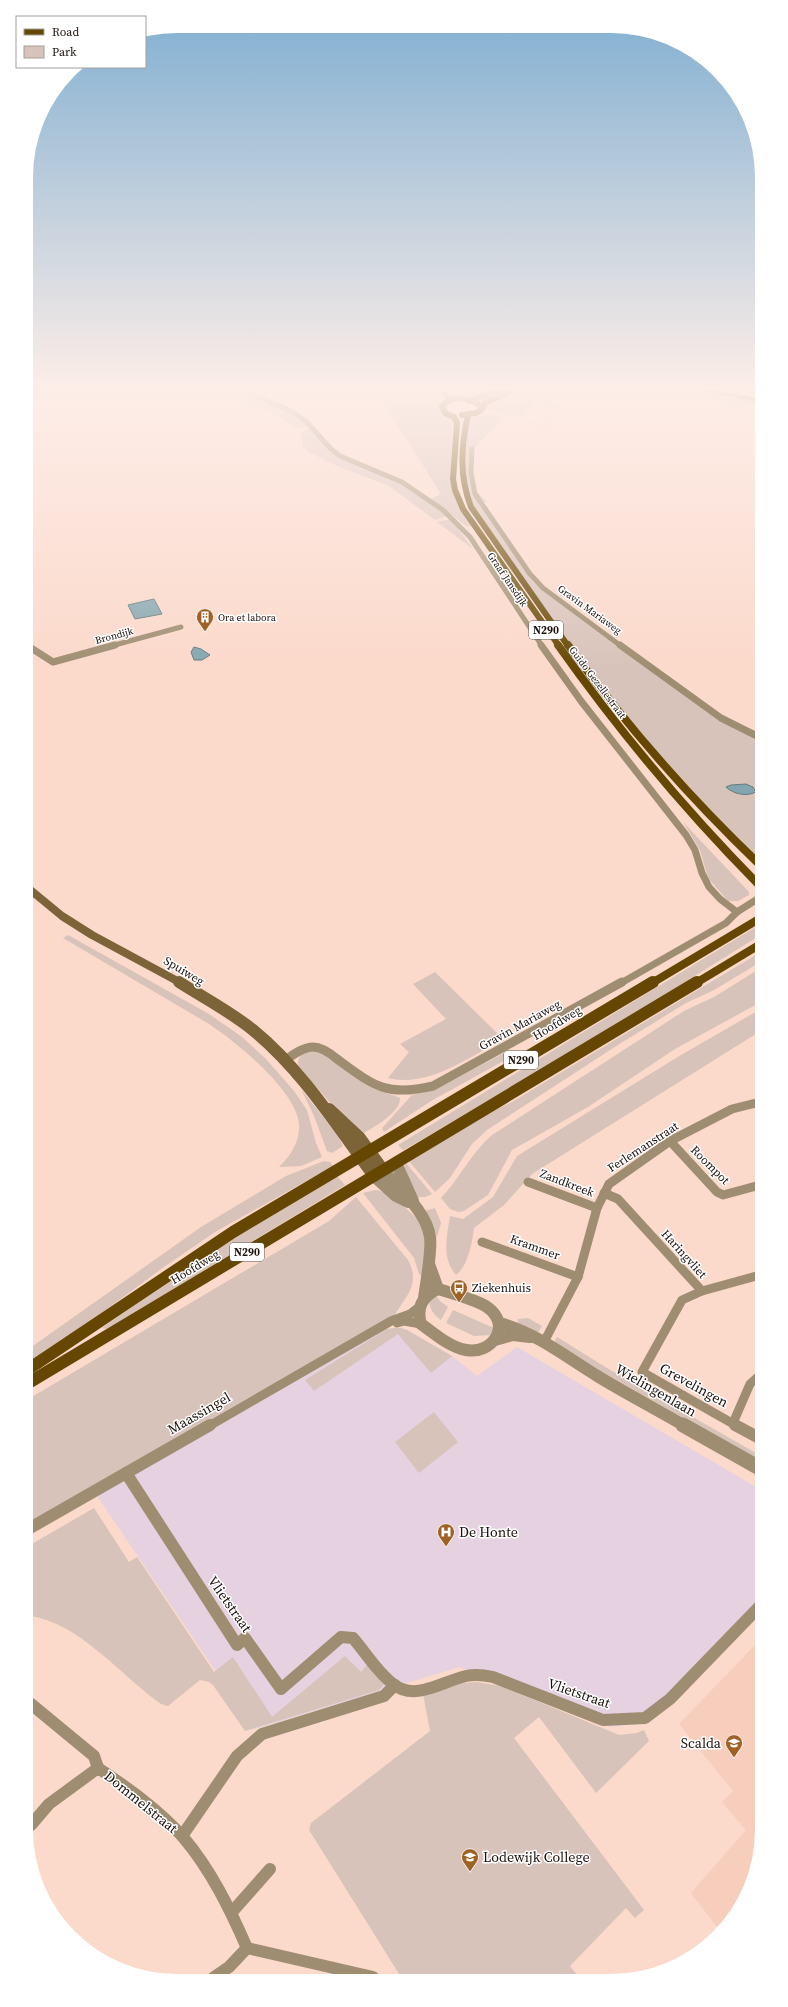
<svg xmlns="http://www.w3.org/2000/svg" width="788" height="2007" font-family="'Source Serif 4',serif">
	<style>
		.built { fill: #f7cdbc }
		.medical { fill: #e5d1e0 }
		.green { fill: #d8c3ba; fill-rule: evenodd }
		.water { fill: #82a6af; stroke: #63797e }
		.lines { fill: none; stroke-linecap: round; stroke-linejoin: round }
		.stream { stroke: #63797e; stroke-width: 1.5 }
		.minor-far3 { stroke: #9e8d70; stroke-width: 5 }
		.minor-far2 { stroke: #9e8d70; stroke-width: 7 }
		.minor-far1 { stroke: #9e8d70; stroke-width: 9 }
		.minor { stroke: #9e8d70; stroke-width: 12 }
		.tertiary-far1 { stroke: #9e8d70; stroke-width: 12 }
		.tertiary { stroke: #9e8d70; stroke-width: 15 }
		.secondary-far1 { stroke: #7d6438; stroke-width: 8 }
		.secondary { stroke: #7d6438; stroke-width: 12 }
		.primary-far2 { stroke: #654702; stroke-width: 6 }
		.primary-far1 { stroke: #654702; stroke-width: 8 }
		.primary { stroke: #654702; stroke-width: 12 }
		.trunk { fill: #563c06; fill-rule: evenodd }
		.labels { text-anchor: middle; stroke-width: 3; stroke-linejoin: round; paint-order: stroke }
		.far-street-label { font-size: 10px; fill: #1c110c; stroke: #fff }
		.far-poi-label { font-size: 10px; fill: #1c110c; stroke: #fff; text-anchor: start }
		.shield { fill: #fff; stroke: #605855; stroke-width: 1 }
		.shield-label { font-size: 11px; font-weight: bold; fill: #1c110c }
		.street-label { font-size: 12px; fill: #1c110c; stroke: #fff }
		.poi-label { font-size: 12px; fill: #1c110c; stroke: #fff; text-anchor: start }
		.near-street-label { font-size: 14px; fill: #1c110c; stroke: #fff }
		.near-poi-label { font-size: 14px; fill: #1c110c; stroke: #fff; text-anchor: start }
	</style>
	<rect width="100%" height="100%" fill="#fbd9cb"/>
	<path class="built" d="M761,1639L762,1839L751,1887L721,1932L691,1893L746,1830L722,1802L733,1791L679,1724Z"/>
	<path class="medical" d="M389,1312L387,1329L401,1328L407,1330L452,1356L477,1376L517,1347L761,1490V1602L647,1722L610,1727L459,1667L255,1729L95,1493L232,1356Z"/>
	<g class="green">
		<path d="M216,389H238L290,412L311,427L299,429L265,410Z"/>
		<path d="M375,389H436L445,398L439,405L440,410L453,419L450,480L472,527L466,526L431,499L441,494Z"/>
		<path d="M448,389H496C479,395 463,403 448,389Z"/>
		<path d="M518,389H544L549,393L542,400L563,407L547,426L505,418L482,439L474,450L473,473L476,490L487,502L479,503L525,571L533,582L548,595L629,655L759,739V860L745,848L625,717L572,647L473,505L464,472L469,418L486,414L546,425L560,409L558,407L536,402C529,405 527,412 521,415C515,418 492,412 486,408L487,403ZM741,784L751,785L756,789L752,794H742L731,791V785Z"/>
		<path d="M633,389H687L758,400V407Z"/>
		<path d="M312,428L329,449L395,479L445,513L447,516L435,520L389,486L337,466L307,451L303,446L301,432Z"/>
		<path d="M451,519L473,549L437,522Z"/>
		<path d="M683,822L749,892V895L738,901H728L708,878L700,850Z"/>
		<path d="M759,925V936L598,1036L409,1147L403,1150L398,1145Z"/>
		<path d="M68,935L209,1014L242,1037L266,1059L294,1091L307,1110L316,1143L322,1157L301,1166L279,1167C291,1155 300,1142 299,1124C296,1090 236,1042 209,1024L63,938Z"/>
		<path d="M759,953V963L714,990L686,1003L621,1043L487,1130L472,1144L450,1178L435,1192L408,1160L484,1115L512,1102Z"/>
		<path d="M759,969V1003L675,1049L588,1107L512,1150L488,1195L464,1211L458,1212L450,1209L441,1198C460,1178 471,1153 492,1135L684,1011L714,997Z"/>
		<path d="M435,972L503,1039C469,1057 429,1088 388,1078L409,1052L400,1044L446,1019L413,984Z"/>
		<path d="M759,1010V1032L532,1174L504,1205L474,1228C472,1243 468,1266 456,1275C441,1257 447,1237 450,1216L463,1219L493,1197L517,1156L676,1058Z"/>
		<path d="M317,1050C334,1060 349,1074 366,1084C377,1092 389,1093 400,1098C401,1112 373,1128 362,1134L346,1121L299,1067C295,1054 307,1052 317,1050Z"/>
		<path d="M504,1053L509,1058L431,1101L384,1132L382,1128L412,1095L442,1086Z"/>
		<path d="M301,1089L338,1136L343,1146L332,1153L327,1151L314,1116Z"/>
		<path d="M324,1161L330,1162L333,1166L215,1232L164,1267L107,1309L30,1363V1348L201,1227L286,1176Z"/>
		<path d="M406,1163L432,1194L425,1197H416L403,1170Z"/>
		<path d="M337,1176L345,1185L116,1324L106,1329L102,1328L203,1257Z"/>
		<path d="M375,1190C388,1190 421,1219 425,1231L424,1278L419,1274L414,1258L363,1193Z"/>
		<path d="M356,1197L408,1260C421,1284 406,1296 394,1316L30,1521V1398L329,1221Z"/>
		<path d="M435,1208L441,1223L437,1237L424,1211Z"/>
		<path d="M435,1294L440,1301L448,1307L441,1320C433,1315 429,1308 429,1298Z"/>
		<path d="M453,1310L494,1328L491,1335L474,1336L446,1323Z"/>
		<path d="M528,1318L542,1326L537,1335L517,1325L518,1319Z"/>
		<path d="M393,1328H401L407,1330L452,1356L431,1373L398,1334L314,1391L305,1380L387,1329Z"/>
		<path d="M557,1337L607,1368L761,1456V1462L553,1344Z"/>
		<path d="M434,1412L458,1442L419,1473L395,1442Z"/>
		<path d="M94,1508L129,1562L137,1557L214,1672L233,1657L272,1717L345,1656L361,1672L367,1665L385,1683L379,1690L245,1731L213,1685L209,1682L200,1680L168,1706L161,1704C121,1676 80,1623 30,1616V1545Z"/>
		<path d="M476,1682L501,1686L619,1735L637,1733L644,1730L649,1741L596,1793L539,1717L514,1738L644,1910L635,1918L626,1908L570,1966L578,1976L401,1977L309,1830L311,1823L430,1731L423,1694L455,1684Z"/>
	</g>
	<g class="water">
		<path d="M154,599L162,614L135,619L128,605Z"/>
		<path d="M194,647L201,649L210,655L202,660H194L191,652Z"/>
		<path d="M746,784L753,787L756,792C747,797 733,794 726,787L731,785Z"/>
	</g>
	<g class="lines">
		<path class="stream" d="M458,389L473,393L487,389"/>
		<g class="minor-far3">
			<path d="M240,389L291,411L306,421L330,448L340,456L402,482L443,510L470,537L542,646"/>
			<path d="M472,449L471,473L475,494L530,574L543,588L621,646"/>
			<path d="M111,646L181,627"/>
		</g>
		<g class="minor-far2">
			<path d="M541,645L581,701L686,835L695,850L702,873L709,887L720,899L737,912"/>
			<path d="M620,645L721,718L759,737"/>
			<path d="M28,646L53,662L115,645"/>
			<path d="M621,983L726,923L737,912L759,898"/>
		</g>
		<g class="minor-far1">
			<path d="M285,1060C293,1055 303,1047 313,1047C322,1047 330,1053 337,1059C374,1086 386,1097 433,1086L622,982"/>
			<path d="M670,1141L717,1192L723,1195L760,1185"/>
			<path d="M528,1182L597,1208"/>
			<path d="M604,1193L618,1199L702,1291L760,1275"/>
			<path d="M482,1242L578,1277"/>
			<path d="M702,1291L682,1300L642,1372L737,1426"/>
			<path d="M397,1323L404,1321L421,1324"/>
			<path d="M544,1342L578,1277L597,1208L609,1184L670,1141L732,1109L760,1102"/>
			<path d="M733,1423L750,1384L760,1375"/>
			<path d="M209,1426L391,1321L410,1314L419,1307"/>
		</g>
		<g class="minor">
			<path d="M735,1425L761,1439"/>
			<path d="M126,1473L237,1645L245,1638L281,1689L341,1637L353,1638C366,1653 377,1672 393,1684C415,1702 443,1681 466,1676C475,1674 484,1675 493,1677L603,1720L645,1718L670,1699L761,1605"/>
			<path d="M30,1528L210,1425"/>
			<path d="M31,1704L94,1756L98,1768"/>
			<path d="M31,1825L49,1804L98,1768C128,1788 159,1810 183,1837C211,1870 230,1909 247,1948"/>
			<path d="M182,1836L237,1756L262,1734L384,1696L395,1685"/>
			<path d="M232,1912L270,1869"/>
			<path d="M247,1948L373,1977"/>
			<path d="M213,1978L229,1967L247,1948"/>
		</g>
		<g class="tertiary-far1">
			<path d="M396,1163L413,1201"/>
			<path d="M383,1170C399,1190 426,1210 430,1237C432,1251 426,1283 424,1298"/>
			<path d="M374,1176L396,1196L408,1202"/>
			<path d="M429,1264L438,1289"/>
			<path d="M438,1289C451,1293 477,1300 487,1307C513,1325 492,1355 466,1350C449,1347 434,1333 421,1324C416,1308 422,1296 438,1289Z"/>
			<path d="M500,1323C538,1334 566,1357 599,1377C627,1394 656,1409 685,1426"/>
			<path d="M495,1340L513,1335L530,1337"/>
		</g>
		<path class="tertiary" d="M683,1425L761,1469"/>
		<path class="secondary-far1" d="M28,888L62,916L92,935L181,983"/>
		<g class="secondary">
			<path d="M179,982C204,998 231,1012 253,1030C302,1070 337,1126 374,1176"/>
			<path d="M329,1109L360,1138L383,1170"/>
		</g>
		<g class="primary-far2">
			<path d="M469,401L501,389"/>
			<path d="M478,404C467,397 452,395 442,406L445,413L454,417L457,423L453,479L455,490L463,509L559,646"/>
			<path d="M462,415L476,413L481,410L485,403L514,389"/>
			<path d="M468,415C461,447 459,476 471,507L568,646"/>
		</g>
		<g class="primary-far1">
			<path d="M558,645C619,731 685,810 759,885"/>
			<path d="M568,645C625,724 689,797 759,864"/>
			<path d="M652,983L759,919"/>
			<path d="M696,983L759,945"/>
		</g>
		<g class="primary">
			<path d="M30,1368L233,1232L653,982"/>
			<path d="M30,1382L697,982"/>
		</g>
		<g class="trunk">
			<path d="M436,389H443L454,400L449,401Z"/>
			<path d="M691,389H707L758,398V402Z"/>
		</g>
	</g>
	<linearGradient id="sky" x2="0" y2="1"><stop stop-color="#7faed1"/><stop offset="0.58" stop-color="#fdeee8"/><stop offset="1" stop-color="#fdeee8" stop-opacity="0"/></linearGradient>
	<rect width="788" height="670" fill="url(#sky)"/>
	<defs>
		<g id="building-pin" transform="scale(0.9)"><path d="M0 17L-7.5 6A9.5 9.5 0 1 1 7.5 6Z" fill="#9e6225" stroke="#fff"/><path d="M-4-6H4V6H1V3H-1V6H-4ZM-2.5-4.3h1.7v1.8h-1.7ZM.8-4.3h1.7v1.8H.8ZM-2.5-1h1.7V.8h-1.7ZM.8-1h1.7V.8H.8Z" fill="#fff"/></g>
		<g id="bus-pin" transform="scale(0.9)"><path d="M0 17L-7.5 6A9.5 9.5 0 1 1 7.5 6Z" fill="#9e6225" stroke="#fff"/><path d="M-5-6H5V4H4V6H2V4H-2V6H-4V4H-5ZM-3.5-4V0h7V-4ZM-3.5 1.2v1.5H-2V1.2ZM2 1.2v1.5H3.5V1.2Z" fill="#fff"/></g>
		<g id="hospital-pin" transform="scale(0.9)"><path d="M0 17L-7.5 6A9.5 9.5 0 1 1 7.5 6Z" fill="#9e6225" stroke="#fff"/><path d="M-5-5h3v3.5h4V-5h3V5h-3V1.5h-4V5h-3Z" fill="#fff"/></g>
		<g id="university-pin" transform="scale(0.9)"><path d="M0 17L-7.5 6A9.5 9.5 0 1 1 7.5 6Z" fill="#9e6225" stroke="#fff"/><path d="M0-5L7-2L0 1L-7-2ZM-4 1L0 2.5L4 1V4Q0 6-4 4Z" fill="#fff"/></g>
		<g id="school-pin" transform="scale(0.9)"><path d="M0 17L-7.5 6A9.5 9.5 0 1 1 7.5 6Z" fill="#9e6225" stroke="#fff"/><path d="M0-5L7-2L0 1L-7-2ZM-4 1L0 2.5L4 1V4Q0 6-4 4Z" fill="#fff"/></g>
	</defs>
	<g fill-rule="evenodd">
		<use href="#building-pin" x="205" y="617"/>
		<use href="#bus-pin" x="459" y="1288"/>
		<use href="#hospital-pin" x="446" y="1532"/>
		<use href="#university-pin" x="734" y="1743"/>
		<use href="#school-pin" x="470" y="1857"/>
	</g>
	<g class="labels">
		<g class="far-street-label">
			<text transform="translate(508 579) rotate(56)" y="4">Graaf Jansdijk</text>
			<text transform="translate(590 609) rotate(36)" y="4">Gravin Mariaweg</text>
			<text transform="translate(114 635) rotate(-15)" y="4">Brondijk</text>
			<text transform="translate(598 682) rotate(53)" y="4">Guido Gezellestraat</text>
		</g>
		<g class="far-poi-label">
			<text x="218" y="621">Ora et labora</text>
		</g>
		<g class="shield">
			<rect x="529" y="621" width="34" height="18" rx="3"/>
			<rect x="504" y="1051" width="34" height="18" rx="3"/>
			<rect x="230" y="1243" width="34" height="18" rx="3"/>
		</g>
		<g class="shield-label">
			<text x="546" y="634">N290</text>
			<text x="521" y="1064">N290</text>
			<text x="247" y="1256">N290</text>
		</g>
		<g class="street-label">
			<text transform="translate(184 971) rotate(31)" y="4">Spuiweg</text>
			<text transform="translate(557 1023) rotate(-31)" y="4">Hoofdweg</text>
			<text transform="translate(520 1025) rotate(-29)" y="4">Gravin Mariaweg</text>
			<text transform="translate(643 1147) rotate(-33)" y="4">Ferlemanstraat</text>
			<text transform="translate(710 1165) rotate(45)" y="4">Roompot</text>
			<text transform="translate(567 1183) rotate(21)" y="4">Zandkreek</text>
			<text transform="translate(535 1247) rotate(20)" y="4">Krammer</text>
			<text transform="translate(684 1254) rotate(48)" y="4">Haringvliet</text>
			<text transform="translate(195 1267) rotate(-31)" y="4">Hoofdweg</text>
		</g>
		<g class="poi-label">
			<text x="472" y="1292">Ziekenhuis</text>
		</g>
		<g class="near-street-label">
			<text transform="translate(694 1385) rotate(29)" y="5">Grevelingen</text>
			<text transform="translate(656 1390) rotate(30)" y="5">Wielingenlaan</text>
			<text transform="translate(199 1413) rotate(-30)" y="5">Maassingel</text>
			<text transform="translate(230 1604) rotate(55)" y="5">Vlietstraat</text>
			<text transform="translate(579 1693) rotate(19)" y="5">Vlietstraat</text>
			<text transform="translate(141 1802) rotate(39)" y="5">Dommelstraat</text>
		</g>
		<g class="near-poi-label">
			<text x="459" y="1537">De Honte</text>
			<text x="721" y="1748" text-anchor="end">Scalda</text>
			<text x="483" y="1862">Lodewijk College</text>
		</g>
	</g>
	<path d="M0 0H788V2007H0ZM177 33H611A144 144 0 0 1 755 177V1830A144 144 0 0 1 611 1974H177A144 144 0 0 1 33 1830V177A144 144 0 0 1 177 33Z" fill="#fff" fill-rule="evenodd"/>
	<rect x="16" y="16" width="130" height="52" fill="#ffffff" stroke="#a4a09e"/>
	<rect x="24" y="29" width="20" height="6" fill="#654702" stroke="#a4a09e"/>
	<text x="52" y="36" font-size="12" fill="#1c110c">Road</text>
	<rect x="24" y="46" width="20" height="12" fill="#d8c3ba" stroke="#a4a09e"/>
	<text x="52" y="56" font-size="12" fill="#1c110c">Park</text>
</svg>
